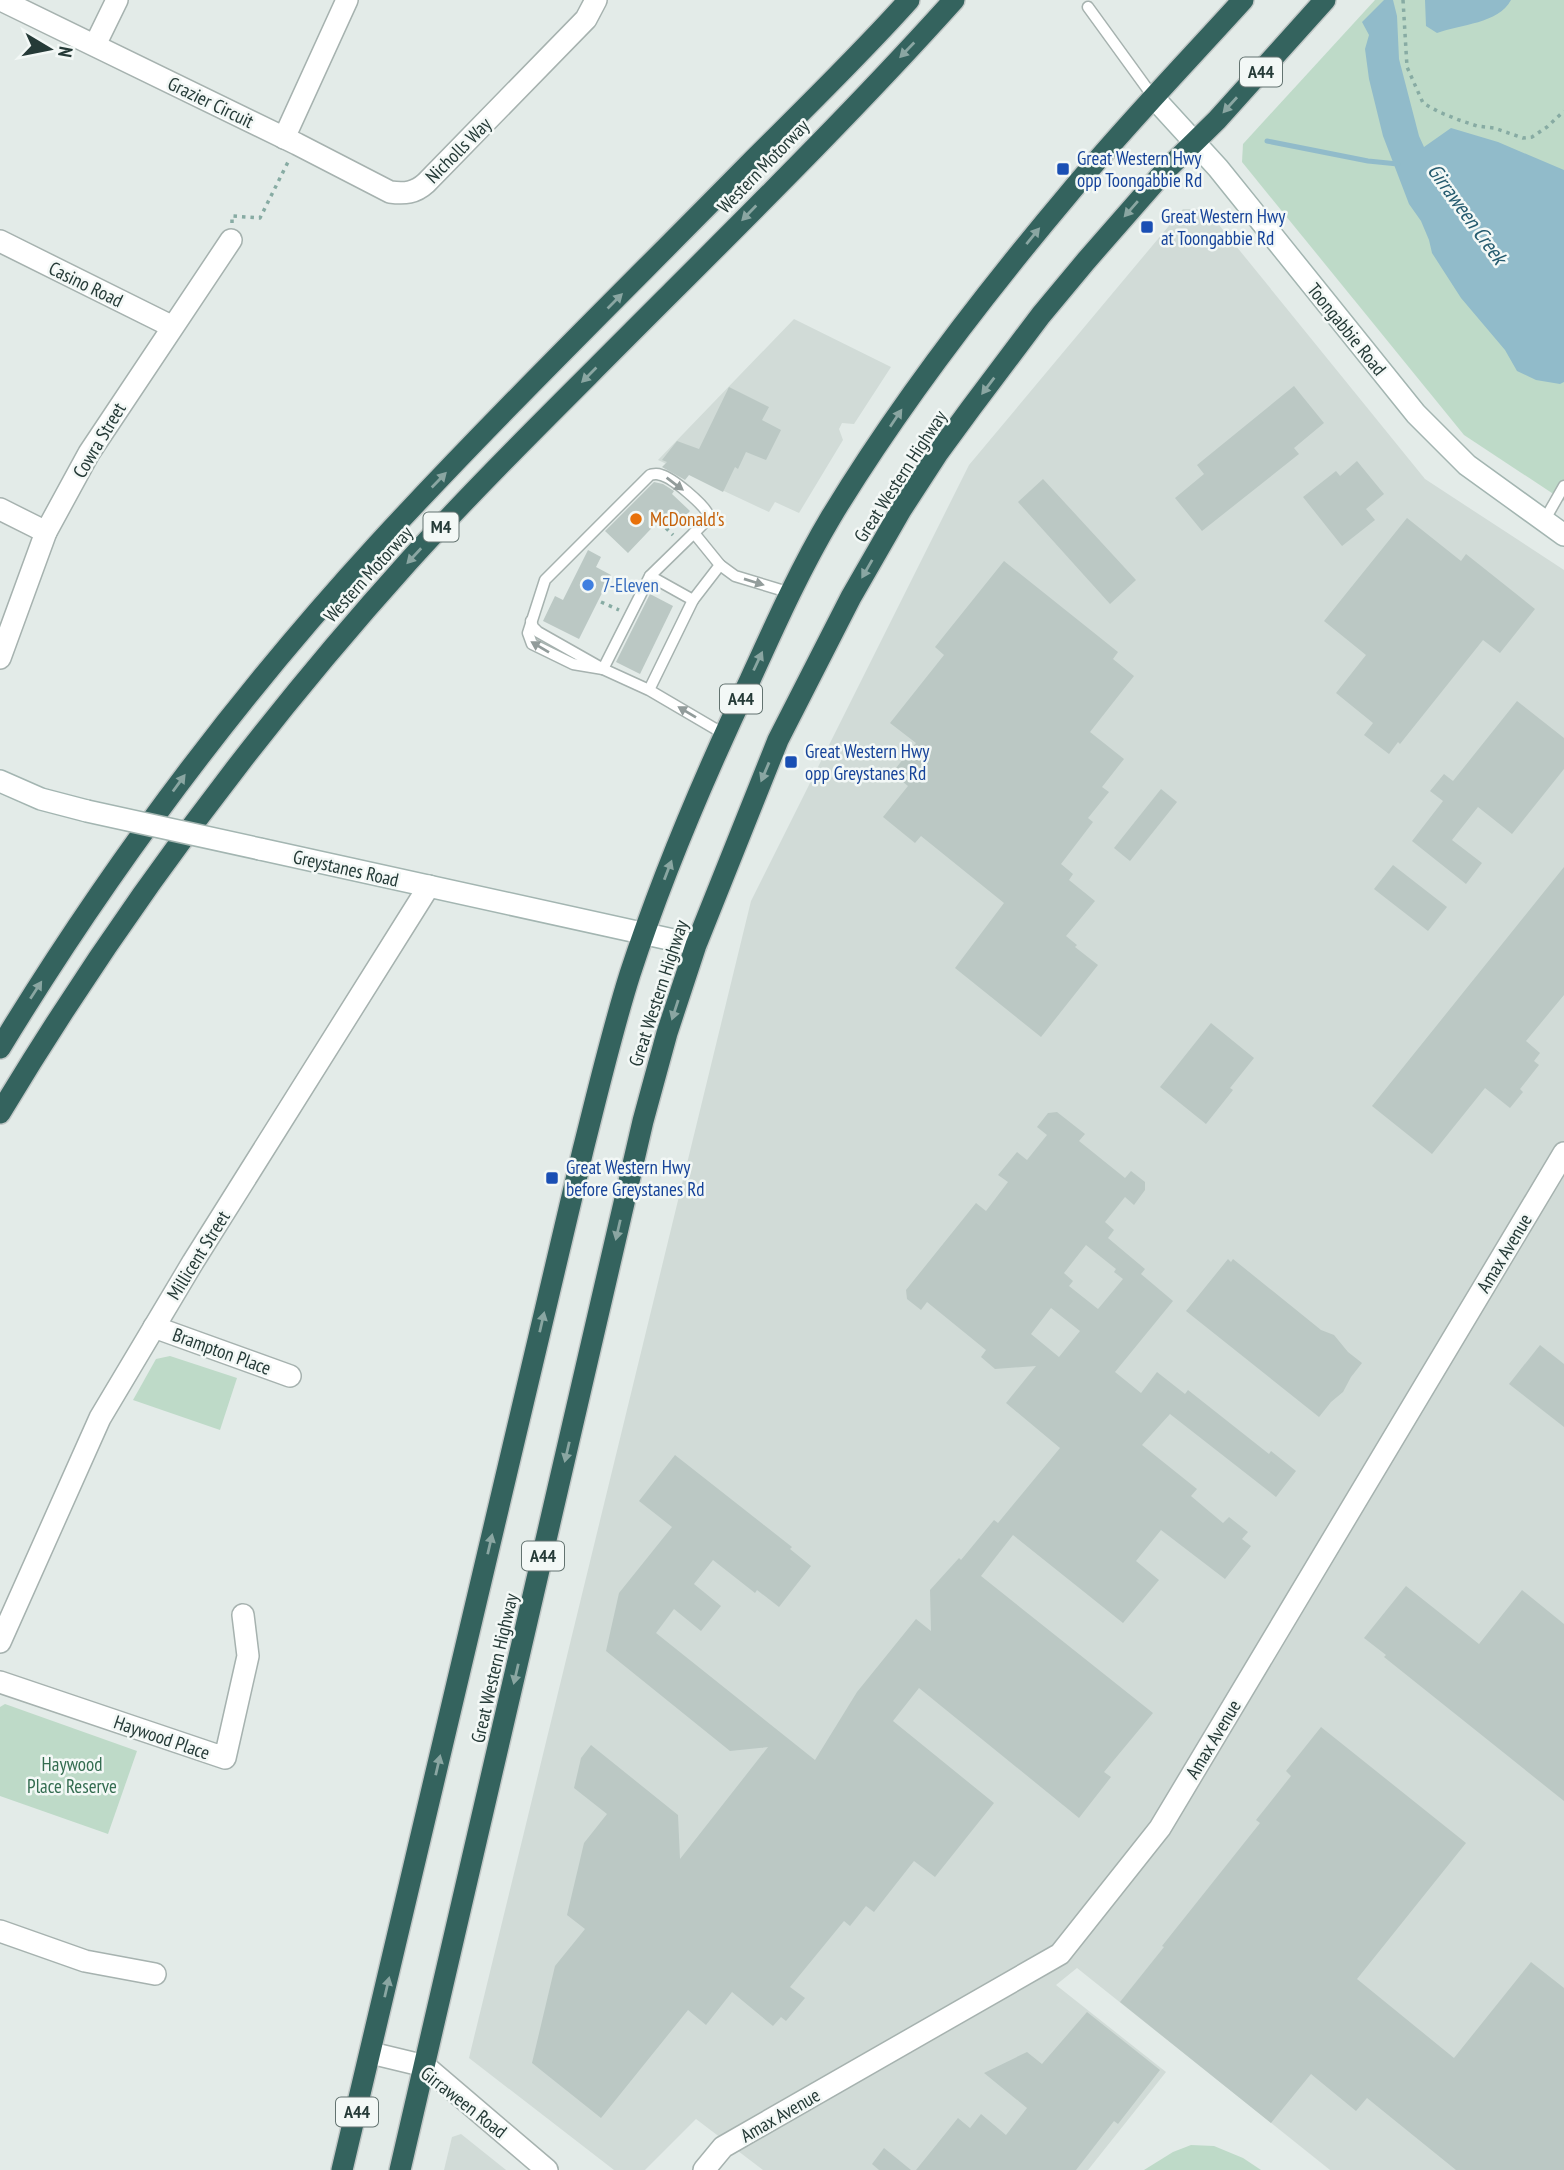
<svg xmlns="http://www.w3.org/2000/svg" width="1564" height="2170" font-family="'PT Sans Narrow',sans-serif">
	<style>
		.built { fill: #d1dbd7 }
		.green { fill: #bedac8 }
		.water { fill: #91bbca }
		.lines { fill: none; stroke-linecap: round; stroke-linejoin: round }
		.stream { stroke: #91bbca; stroke-width: 5 }
		.building { fill: #bbc8c4; fill-rule: evenodd }
		.lane-casing { stroke: #a6b2af; stroke-width: 13 }
		.street-casing { stroke: #a6b2af; stroke-width: 24 }
		.secondary-casing { stroke: #a3b5b1; stroke-width: 24 }
		.highway-casing { stroke: #c2c8c7; stroke-width: 24 }
		.path { stroke: #87aba3; stroke-width: 3.5; stroke-dasharray: 3.5 5; stroke-linecap: butt }
		.lane { stroke: #fff; stroke-width: 10 }
		.street { stroke: #fff; stroke-width: 21 }
		.secondary { stroke: #fff; stroke-width: 21 }
		.highway { stroke: #34635e; stroke-width: 21 }
		.secondary-bridge-casing { stroke: #a3b5b1; stroke-width: 24; stroke-linecap: butt }
		.secondary-bridge { stroke: #fff; stroke-width: 21 }
		.oneway { fill: #8aa6a2 }
		.oneway2 { fill: #929c9b }
		.transit-dot { fill: #1a4fb4; stroke: #f3f8f6; stroke-width: 2.5 }
		.food-dot { fill: #e8710a; stroke: #f3f8f6; stroke-width: 2.5 }
		.shop-dot { fill: #3f7fe0; stroke: #f3f8f6; stroke-width: 2.5 }
		.labels { text-anchor: middle; stroke-width: 5; stroke-linejoin: round; paint-order: stroke }
		.shield { fill: #f3f8f6; stroke: #637370; stroke-width: 2 }
		.shield-label { font-size: 18px; font-weight: bold; fill: #253a37 }
		.street-label { font-size: 19px; fill: #253a37; stroke: #f3f8f6 }
		.transit-label { font-size: 19px; fill: #164399; stroke: #f3f8f6; text-anchor: start }
		.food-label { font-size: 19px; fill: #c56008; stroke: #f3f8f6; text-anchor: start }
		.shop-label { font-size: 19px; fill: #366cbe; stroke: #f3f8f6; text-anchor: start }
		.park-label { font-size: 19px; fill: #336c50; stroke: #f3f8f6 }
		.water-label { font-size: 21px; font-style: italic; fill: #255b6f; stroke: #f3f8f6 }
	</style>
	<rect width="100%" height="100%" fill="#e3ebe8"/>
	<g class="built">
		<path d="M1183,209H1206L1425,479L1564,570V2170H1330L1077,1968L1056,1985L1166,2072L1088,2170H763L696,2119L645,2170H614L469,2058L751,901L969,465Z"/>
		<path d="M794,319L891,367L854,424L842,423L839,429L843,440L799,513L775,502L769,512L658,460Z"/>
		<path d="M461,2134L506,2170H444L452,2137Z"/>
	</g>
	<g class="green">
		<path d="M1375,0H1564V501L1464,435L1242,162L1243,144Z"/>
		<path d="M170,1356L237,1378L220,1430L133,1400L156,1359Z"/>
		<path d="M5,1704L137,1751L108,1834L0,1796V1707Z"/>
		<path d="M1191,2145L1214,2146L1243,2158L1261,2170H1144L1173,2152Z"/>
	</g>
	<g class="water">
		<path d="M1384,0H1393L1397,16L1399,59L1419,136L1424,147L1451,128L1498,142L1564,170V382L1560,384L1536,380L1517,371L1505,350L1461,298L1432,253L1429,240L1421,221L1409,204L1383,136L1369,79L1365,49L1369,35L1362,22Z"/>
		<path d="M1425,0H1511C1498,24 1461,24 1437,33L1426,26Z"/>
	</g>
	<g class="lines">
		<path class="stream" d="M1267,141L1368,161L1398,164"/>
	</g>
	<g class="building">
		<path d="M1294,386L1324,423L1294,448L1299,454L1202,531L1175,498L1204,474L1197,465Z"/>
		<path d="M729,387L769,407L762,420L781,430L766,460L746,452L738,469L735,467L723,492L689,475L685,480L662,467L667,462L662,460L677,441L699,449Z"/>
		<path d="M1357,461L1384,494L1366,509L1375,520L1342,546L1303,497L1336,471L1340,476Z"/>
		<path d="M1043,479L1136,580L1110,604L1018,502Z"/>
		<path d="M654,482L663,484L674,491L672,494L690,511L677,525L665,514L628,553L605,531Z"/>
		<path d="M1407,518L1461,561L1466,554L1535,609L1500,653L1483,640L1400,744L1398,742L1389,754L1364,735L1373,723L1336,693L1366,655L1324,621Z"/>
		<path d="M588,550L601,557L596,567L611,575L579,639L543,621L555,596L563,600Z"/>
		<path d="M1004,561L1118,652L1113,659L1134,676L1090,732L1124,759L1102,787L1109,792L1088,818L1093,822L1061,864L1073,874L1069,880L1095,901L1066,936L1077,945L1075,947L1098,965L1041,1037L955,968L1004,903L921,836L915,843L883,817L908,786L892,773L916,743L890,723L944,655L935,647Z"/>
		<path d="M650,594L673,606L640,674L616,662Z"/>
		<path d="M1517,701L1564,738V769L1512,834L1478,807L1452,840L1482,863L1466,884L1412,841L1443,801L1430,791L1444,774L1453,781Z"/>
		<path d="M1161,789L1177,802L1130,861L1114,848Z"/>
		<path d="M1393,865L1447,907L1428,931L1374,889Z"/>
		<path d="M1564,867V995L1526,1041L1540,1053L1534,1061L1539,1065L1520,1089L1523,1092L1510,1108L1485,1088L1432,1154L1372,1106Z"/>
		<path d="M1211,1023L1254,1058L1230,1088L1233,1090L1206,1124L1160,1087Z"/>
		<path d="M1057,1112L1085,1134L1079,1141L1125,1178L1131,1171L1145,1182V1190L1134,1205L1125,1197L1105,1222L1114,1230L1108,1238L1145,1269L1141,1274L1173,1301L1115,1372L1141,1393L1157,1372L1185,1394L1188,1390L1269,1454L1271,1451L1296,1471L1276,1497L1170,1414L1142,1445L1197,1489L1191,1496L1223,1523L1229,1517L1248,1532L1242,1539L1251,1546L1225,1579L1161,1530L1136,1561L1159,1580L1123,1623L1013,1535L981,1576L1153,1713L1104,1772L1111,1777L1079,1818L919,1688L893,1721L994,1803L935,1877L914,1861L874,1912L866,1906L850,1926L844,1921L790,1987L805,1998L786,2021L781,2017L773,2026L732,1992L706,2025L688,2010L601,2118L532,2063L555,1966L585,1929L567,1915L584,1843L607,1814L574,1788L581,1758L591,1745L678,1815L680,1859L768,1747L730,1751L606,1651L619,1593L672,1527L639,1501L675,1455L792,1547L790,1549L811,1566L779,1607L757,1590L755,1593L713,1560L694,1584L721,1606L701,1631L674,1609L656,1633L815,1760L857,1692L916,1619L931,1631L930,1590L959,1558L961,1560L994,1520L998,1523L1060,1448L1006,1403L1036,1366L995,1369L981,1357L986,1350L927,1302L921,1310L907,1299L906,1290L976,1203L986,1211L1008,1182L998,1175L1017,1152L1027,1160L1047,1135L1037,1127L1048,1113ZM1086,1245L1116,1269L1114,1272L1123,1279L1098,1309L1069,1286L1073,1281L1064,1273ZM1051,1308L1080,1331L1059,1357L1031,1334Z"/>
		<path d="M1228,1259L1231,1262L1233,1259L1321,1330L1334,1335L1348,1352L1362,1363L1351,1377L1343,1392L1331,1402L1319,1417L1186,1311Z"/>
		<path d="M1540,1345L1564,1364V1427L1509,1384Z"/>
		<path d="M1406,1586L1479,1644L1522,1590L1564,1624V1801L1384,1657L1386,1655L1364,1638Z"/>
		<path d="M1321,1727L1466,1843L1357,1979L1454,2058L1531,1962L1564,1988V2170H1456L1367,2098L1356,2111L1311,2074L1271,2123L1120,2002L1164,1947L1162,1946L1260,1823L1256,1820L1291,1776L1286,1771Z"/>
		<path d="M1087,2012L1160,2070L1118,2124L1114,2121L1076,2170H916L958,2118L970,2128L981,2114L1006,2135L1027,2108L984,2073L1027,2052L1042,2064Z"/>
		<path d="M884,2148L911,2170H879L872,2164Z"/>
	</g>
	<g class="lines">
		<g class="lane-casing">
			<g id="lane">
				<path d="M1088,7L1154,98"/>
				<path d="M1544,521L1564,486"/>
				<path d="M720,565L735,576L791,593"/>
				<path d="M650,576L694,533L720,565L693,600"/>
				<path d="M531,621L533,627L538,632L598,666"/>
				<path d="M603,669L573,664L532,644L528,633L545,580L650,475C655,474 656,473 661,475C673,478 703,504 708,514L705,522L694,533"/>
				<path d="M649,690L693,600L650,576L603,669L649,690L724,734"/>
			</g>
		</g>
		<g class="street-casing">
			<g id="street">
				<path d="M1,0L297,144L390,192C405,194 415,193 426,183L586,19L596,0"/>
				<path d="M95,45L117,0"/>
				<path d="M284,138L347,0"/>
				<path d="M0,241L171,326"/>
				<path d="M0,509L46,532"/>
				<path d="M0,658L46,532L89,453L231,240"/>
				<path d="M154,1327L290,1376"/>
				<path d="M0,1642L100,1418L193,1262L429,886"/>
				<path d="M0,1682L225,1758L248,1656L243,1615"/>
				<path d="M0,1931L85,1961L155,1974"/>
				<path d="M371,2053L425,2066L547,2170"/>
				<path d="M704,2170L723,2147L1060,1954L1160,1828L1564,1153"/>
			</g>
		</g>
		<g class="secondary-casing">
			<g id="secondary">
				<path d="M1154,98L1218,168L1416,414L1467,465L1564,535"/>
				<path d="M0,781L41,799L87,811"/>
				<path d="M260,849L696,945"/>
			</g>
		</g>
		<g class="highway-casing">
			<g id="highway">
				<path d="M0,1048C109,869 235,700 377,545C497,415 624,291 748,165C802,111 858,57 909,0"/>
				<path d="M0,1113C118,917 255,732 408,562C466,498 527,437 588,376C711,252 837,130 954,0"/>
				<path d="M342,2170L583,1150C598,1091 612,1031 630,974C663,873 705,775 750,680C775,625 800,569 831,517C900,403 982,297 1067,196C1123,128 1184,65 1243,0"/>
				<path d="M400,2170L643,1121L667,1033L696,945L778,740L851,597L901,510L938,453L971,408L1041,315L1086,261L1163,173L1217,120L1325,0"/>
			</g>
		</g>
		<g class="path">
			<path d="M1403,0L1407,67L1423,103L1439,112L1459,120L1477,126L1494,128L1523,138L1532,137L1547,127L1564,111"/>
			<path d="M232,223V216L260,218L288,162"/>
			<path d="M666,528L673,535"/>
			<path d="M601,602L619,610"/>
		</g>
		<use href="#lane" class="lane"/>
		<use href="#street" class="street"/>
		<use href="#secondary" class="secondary"/>
		<use href="#highway" class="highway"/>
		<g class="secondary-bridge-casing">
			<path id="secondary-bridge" d="M87,811L260,849"/>
		</g>
		<use href="#secondary-bridge" class="secondary-bridge"/>
	</g>
	<defs><path id="oneway-solid" d="M-6-.8H1V-3.2L6.5 0L1 3.2V.8H-6Z" transform="scale(1.75)"/></defs>
	<g class="oneway">
		<use href="#oneway-solid" transform="translate(907 50) rotate(134)"/>
		<use href="#oneway-solid" transform="translate(1230 105) rotate(132)"/>
		<use href="#oneway-solid" transform="translate(1131 209) rotate(131)"/>
		<use href="#oneway-solid" transform="translate(749 213) rotate(134)"/>
		<use href="#oneway-solid" transform="translate(1033 236) rotate(-51)"/>
		<use href="#oneway-solid" transform="translate(615 301) rotate(-45)"/>
		<use href="#oneway-solid" transform="translate(589 375) rotate(135)"/>
		<use href="#oneway-solid" transform="translate(988 386) rotate(127)"/>
		<use href="#oneway-solid" transform="translate(896 418) rotate(-56)"/>
		<use href="#oneway-solid" transform="translate(439 480) rotate(-46)"/>
		<use href="#oneway-solid" transform="translate(414 556) rotate(133)"/>
		<use href="#oneway-solid" transform="translate(867 569) rotate(120)"/>
		<use href="#oneway-solid" transform="translate(758 661) rotate(-65)"/>
		<use href="#oneway-solid" transform="translate(765 772) rotate(113)"/>
		<use href="#oneway-solid" transform="translate(179 783) rotate(-54)"/>
		<use href="#oneway-solid" transform="translate(668 870) rotate(-69)"/>
		<use href="#oneway-solid" transform="translate(36 990) rotate(-57)"/>
		<use href="#oneway-solid" transform="translate(675 1010) rotate(108)"/>
		<use href="#oneway-solid" transform="translate(618 1230) rotate(103)"/>
		<use href="#oneway-solid" transform="translate(542 1322) rotate(-77)"/>
		<use href="#oneway-solid" transform="translate(567 1452) rotate(103)"/>
		<use href="#oneway-solid" transform="translate(490 1544) rotate(-77)"/>
		<use href="#oneway-solid" transform="translate(516 1674) rotate(103)"/>
		<use href="#oneway-solid" transform="translate(438 1765) rotate(-77)"/>
		<use href="#oneway-solid" transform="translate(387 1987) rotate(-77)"/>
	</g>
	<g class="oneway2">
		<use href="#oneway-solid" transform="translate(675 484) rotate(37)"/>
		<use href="#oneway-solid" transform="translate(754 582) rotate(17)"/>
		<use href="#oneway-solid" transform="translate(540 647) rotate(-149)"/>
		<use href="#oneway-solid" transform="translate(687 712) rotate(-149)"/>
	</g>
	<g class="transit-dot">
		<rect x="1056" y="162" width="14" height="14" rx="3.5"/>
		<rect x="1140" y="220" width="14" height="14" rx="3.5"/>
		<rect x="784" y="755" width="14" height="14" rx="3.5"/>
		<rect x="545" y="1171" width="14" height="14" rx="3.5"/>
	</g>
	<circle class="food-dot" cx="636" cy="519" r="7"/>
	<circle class="shop-dot" cx="588" cy="585" r="7"/>
	<g class="labels">
		<g class="shield">
			<rect x="1240" y="57.5" width="42" height="29" rx="5"/>
			<rect x="423.5" y="512.5" width="35" height="29" rx="5"/>
			<rect x="720" y="684.5" width="42" height="29" rx="5"/>
			<rect x="522" y="1541.5" width="42" height="29" rx="5"/>
			<rect x="336" y="2097.5" width="42" height="29" rx="5"/>
		</g>
		<g class="shield-label">
			<text x="1261" y="78">A44</text>
			<text x="441" y="533">M4</text>
			<text x="741" y="705">A44</text>
			<text x="543" y="1562">A44</text>
			<text x="357" y="2118">A44</text>
		</g>
		<g class="street-label">
			<text transform="translate(211 102) rotate(26)" y="7">Grazier Circuit</text>
			<text transform="translate(458 150) rotate(-45)" y="7">Nicholls Way</text>
			<text transform="translate(763 166) rotate(-46)" y="7">Western Motorway</text>
			<text transform="translate(86 284) rotate(26)" y="7">Casino Road</text>
			<text transform="translate(1347 329) rotate(51)" y="7">Toongabbie Road</text>
			<text transform="translate(99 440) rotate(-59)" y="7">Cowra Street</text>
			<text transform="translate(900 476) rotate(-57)" y="7">Great Western Highway</text>
			<text transform="translate(368 574) rotate(-48)" y="7">Western Motorway</text>
			<text transform="translate(346 868) rotate(13)" y="7">Greystanes Road</text>
			<text transform="translate(658 993) rotate(-72)" y="7">Great Western Highway</text>
			<text transform="translate(1504 1253) rotate(-59)" y="7">Amax Avenue</text>
			<text transform="translate(198 1255) rotate(-58)" y="7">Millicent Street</text>
			<text transform="translate(222 1351) rotate(20)" y="7">Brampton Place</text>
			<text transform="translate(494 1668) rotate(-77)" y="7">Great Western Highway</text>
			<text transform="translate(162 1737) rotate(19)" y="7">Haywood Place</text>
			<text transform="translate(1213 1739) rotate(-59)" y="7">Amax Avenue</text>
			<text transform="translate(464 2102) rotate(38)" y="7">Girraween Road</text>
			<text transform="translate(780 2115) rotate(-30)" y="7">Amax Avenue</text>
		</g>
		<g class="transit-label">
			<text x="1077" y="165">Great Western Hwy<tspan x="1077" dy="22">opp Toongabbie Rd</tspan></text>
			<text x="1161" y="223">Great Western Hwy<tspan x="1161" dy="22">at Toongabbie Rd</tspan></text>
			<text x="805" y="758">Great Western Hwy<tspan x="805" dy="22">opp Greystanes Rd</tspan></text>
			<text x="566" y="1174">Great Western Hwy<tspan x="566" dy="22">before Greystanes Rd</tspan></text>
		</g>
		<g class="food-label">
			<text x="650" y="526">McDonald's</text>
		</g>
		<g class="shop-label">
			<text x="602" y="592">7-Eleven</text>
		</g>
		<g class="park-label">
			<text x="72" y="1771">Haywood<tspan x="72" dy="22">Place Reserve</tspan></text>
		</g>
		<g class="water-label">
			<text transform="translate(1467 214) rotate(54)" y="7">Girraween Creek</text>
		</g>
	</g>
	<g transform="translate(49 49) rotate(100)" stroke="#f3f8f6" stroke-width="5" paint-order="stroke">
	<path d="M0-5L12 26L0 18L-12 26Z" fill="#253a37"/>
	<text y="-10" font-size="19" font-weight="bold" text-anchor="middle" fill="#253a37">N</text>
	</g>
</svg>
